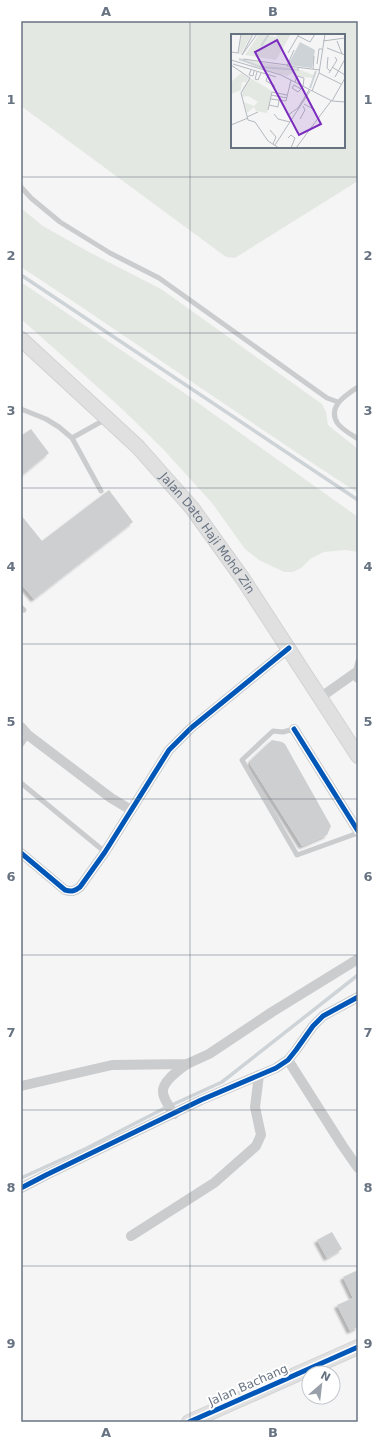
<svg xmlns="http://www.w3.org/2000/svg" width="379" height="1443" font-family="'DejaVu Sans',sans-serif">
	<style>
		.green { fill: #e4e8e3; fill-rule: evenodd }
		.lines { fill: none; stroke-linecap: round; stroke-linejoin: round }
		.stream { stroke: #cdd3d7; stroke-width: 3.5 }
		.building { fill: #cecfd0; filter: url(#shadow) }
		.secondary-casing { stroke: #d1d2d3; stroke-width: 16 }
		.lane { stroke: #cbccce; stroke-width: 5 }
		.street { stroke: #cbccce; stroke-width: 10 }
		.secondary { stroke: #e0e0e1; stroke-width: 14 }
		.cycleway-casing { stroke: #fff; stroke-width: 8 }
		.cycleway { stroke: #0057b8; stroke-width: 5 }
		.grid { fill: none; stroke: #687382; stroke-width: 1; stroke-opacity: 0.55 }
		.labels { text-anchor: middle; stroke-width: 4; stroke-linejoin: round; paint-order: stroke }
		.street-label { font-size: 12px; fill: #687382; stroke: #fff }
		.inset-river { fill: none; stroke: #cdd3d7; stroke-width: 2 }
		.inset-road { fill: none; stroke: #b4b9c0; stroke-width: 1 }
		.view { fill: #7b2cbf; fill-opacity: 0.15; stroke: #7b2cbf; stroke-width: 2 }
		.inset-edge { fill: none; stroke: #687382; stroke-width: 2 }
		.neatline { fill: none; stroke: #687382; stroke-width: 1.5 }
		.grid-label { font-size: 13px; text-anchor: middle; font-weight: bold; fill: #687382 }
	</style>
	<defs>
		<filter id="shadow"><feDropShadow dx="-3" dy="3" stdDeviation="1" flood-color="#0004"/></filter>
	</defs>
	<rect width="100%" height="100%" fill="#f5f5f5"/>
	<g class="green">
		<path d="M21,21H358V181L235,258L226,257L21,106ZM232,35H344V147H232Z"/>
		<path d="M21,208L43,226L89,252L161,289L322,404L326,412L328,425L358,449V493C244,419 134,341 21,267Z"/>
		<path d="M21,282L180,390L358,517V552L346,550L324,552L310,559L301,568L293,572H284L259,560L245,549L212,503L162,448L120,407L21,319Z"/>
	</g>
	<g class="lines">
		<g class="stream">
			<path d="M21,275L358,500"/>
			<path d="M21,1178L87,1148L163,1109L222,1082L358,975"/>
		</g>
	</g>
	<g class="building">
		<path d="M31,429L49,453L21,476V436Z"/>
		<path d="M109,490L133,522L34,599L21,584V515L42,541Z"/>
		<path d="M272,740L282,742L285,744L331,826L327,835L302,846L250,764L252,759Z"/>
		<path d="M332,1232L342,1249L327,1258L317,1240Z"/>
		<path d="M358,1270V1327L350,1331L337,1305L353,1298L343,1277Z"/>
	</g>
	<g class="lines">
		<g class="secondary-casing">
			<g id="secondary">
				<path id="s1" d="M21,339L138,447L192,508L243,579L358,756"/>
				<path d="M189,1422L358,1347"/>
			</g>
		</g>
		<g class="lane">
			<path d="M21,187L31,198L60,222L110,253L159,278L327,398L338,402"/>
			<path d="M358,387C346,395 326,407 338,424C343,430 352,435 358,439"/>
			<path d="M21,409L46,419L59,427L72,438L101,491"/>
			<path d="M72,438L106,419"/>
			<path d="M21,607L24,610"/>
			<path d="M355,673L358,661"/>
			<path d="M294,729L283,732L273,731L242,760L297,855L358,833"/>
			<path d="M21,745L28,735"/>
			<path d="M21,783L105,852"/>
		</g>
		<g class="street">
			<path d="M321,697L355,673L358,678"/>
			<path d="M21,727L28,735L111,798L131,810"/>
			<path d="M294,729L358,831"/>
			<path d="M21,853L65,890C72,892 75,891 80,887L105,852L169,750L191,728L289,648"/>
			<path d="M288,1060L342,1145L358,1168"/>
			<path d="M21,1086L112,1065L187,1064L209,1054L272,1012L358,959"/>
			<path d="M174,1114C170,1108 164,1100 163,1093C161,1082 180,1069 187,1064"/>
			<path d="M21,1188L46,1175L201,1100L276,1068L288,1060L296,1050L313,1026L323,1016L358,997"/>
			<path d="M131,1236L214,1183L256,1146L261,1135L255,1107L259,1075"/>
		</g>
		<use href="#secondary" class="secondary"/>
		<g class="cycleway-casing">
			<g id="cycleway">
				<path d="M294,729L358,831"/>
				<path d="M21,853L65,890C72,892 75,891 80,887L105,852L169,750L191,728L289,648"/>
				<path d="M21,1188L46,1175L201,1100L276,1068L288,1060L296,1050L313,1026L323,1016L358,997"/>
				<path d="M189,1422L358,1347"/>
			</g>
		</g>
		<use href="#cycleway" class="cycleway"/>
	</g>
	<path class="grid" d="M190,21V1422M21,177H358M21,333H358M21,488H358M21,644H358M21,799H358M21,955H358M21,1110H358M21,1266H358"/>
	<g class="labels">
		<g class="street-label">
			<text dy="4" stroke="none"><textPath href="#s1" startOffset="270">Jalan Dato Haji Mohd Zin</textPath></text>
			<text transform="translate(248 1385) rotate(-24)" y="4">Jalan Bachang</text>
		</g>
	</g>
	<g transform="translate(231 34)">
		<rect width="114" height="114" fill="#f5f5f5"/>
		<path d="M10,0H21L10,20H7ZM28,0L45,3L47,0H60L45,26L14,21ZM9,25L67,34L66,36L26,32ZM18,31L70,36L82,41L84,37L85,40L82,44L65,42L63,38L56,42ZM10,39L18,44L15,48H11L10,56L0,60V48ZM19,44L41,57L36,79L25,77L23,73L16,79L13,68L23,72L27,68L17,62L11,63L12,53Z" fill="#e4e8e3"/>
		<path d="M69,8L84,16L81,34L57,31Z" fill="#cdd3d7"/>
		<path class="inset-river" d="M30,12L38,0M8,25L30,33L67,36V34M79,54L85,37"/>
		<path class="inset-road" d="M22,0L11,21L26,0M67,2L79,8L84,0M92,7L114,4M106,7L111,20M96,14L114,21M63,16L56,32L89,36M0,18L7,19L10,0M57,19L68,0M97,23L96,34L99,37M12,25L56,31M0,26L50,41L101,67L114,68M2,30L45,43M86,30L88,15H91M0,31L19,44L10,59L17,86L24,88L37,107L48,114M101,33L114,41M82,35L83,22M20,36L18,41L22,42L23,37M26,38L24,45L27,46L30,39M88,39L110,50M98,39L106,26L104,23M37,41L35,47L44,52M104,43L114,25M64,48L66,42L73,44L72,53M70,55L63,51L61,54L67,58L70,55L71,53M81,57L88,39L94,0M40,61L56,64M40,65L55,67L60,46M101,67L114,44M73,70L84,76M38,71L47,73L48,66M37,76L41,58L56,61M43,80L47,85L59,88M57,81L67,74L78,56M16,83L27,78M69,85L74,76L72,72M0,91L17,84M39,96L45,103L42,110M57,104L60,101L64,104L60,114M44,111L79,57M65,114L100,67"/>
		<path class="view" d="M46,6L90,90L68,101L24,18Z"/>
		<rect width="114" height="114" class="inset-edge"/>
	</g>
	<rect width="379" height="1443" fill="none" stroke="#ffffff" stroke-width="44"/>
	<g transform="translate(321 1385) rotate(28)"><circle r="19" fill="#ffffff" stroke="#c3c7cd"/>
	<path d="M0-3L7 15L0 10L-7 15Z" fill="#99a0aa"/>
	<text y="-6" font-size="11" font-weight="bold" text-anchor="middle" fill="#687382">N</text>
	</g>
	<rect x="22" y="22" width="335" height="1399" class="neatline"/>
	<g class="grid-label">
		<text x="106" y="16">A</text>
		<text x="273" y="16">B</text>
		<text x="11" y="104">1</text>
		<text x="368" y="104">1</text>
		<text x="11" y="260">2</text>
		<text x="368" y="260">2</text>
		<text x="11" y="415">3</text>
		<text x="368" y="415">3</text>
		<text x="11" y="571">4</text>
		<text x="368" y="571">4</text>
		<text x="11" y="726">5</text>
		<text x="368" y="726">5</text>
		<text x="11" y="881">6</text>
		<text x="368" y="881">6</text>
		<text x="11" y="1037">7</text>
		<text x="368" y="1037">7</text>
		<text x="11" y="1192">8</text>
		<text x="368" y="1192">8</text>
		<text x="11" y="1348">9</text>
		<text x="368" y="1348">9</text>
		<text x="106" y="1437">A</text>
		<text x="273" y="1437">B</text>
	</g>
</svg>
